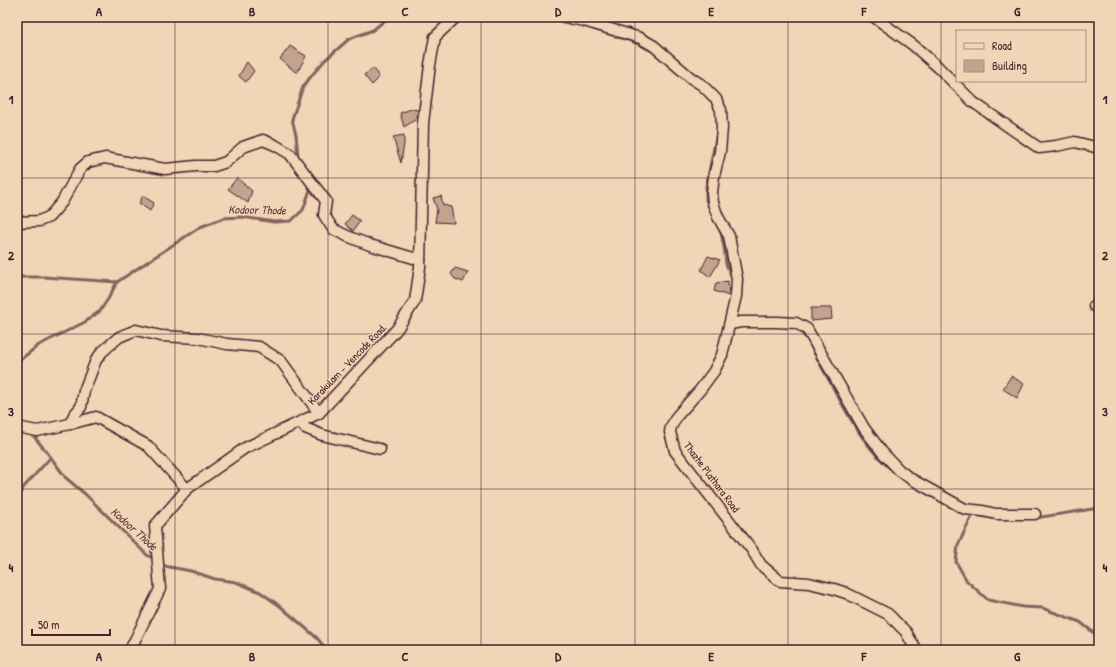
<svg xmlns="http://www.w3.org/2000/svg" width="1116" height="667" font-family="'Patrick Hand',sans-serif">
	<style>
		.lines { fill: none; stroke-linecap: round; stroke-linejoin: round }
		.stream { stroke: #87625f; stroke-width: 3 }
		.building { fill: #c2a390; stroke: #4a1f2b }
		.street-casing { stroke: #4a1f2b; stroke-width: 13 }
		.street { stroke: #f0d5b7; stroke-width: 10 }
		.grid { fill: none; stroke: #4a1f2b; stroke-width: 1; stroke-opacity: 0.55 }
		.labels { text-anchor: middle; stroke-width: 3; stroke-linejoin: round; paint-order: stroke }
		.street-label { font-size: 11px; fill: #4a1f2b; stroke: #f0d5b7 }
		.water-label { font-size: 12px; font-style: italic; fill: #643b40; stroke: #f0d5b7 }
		.neatline { fill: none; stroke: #4a1f2b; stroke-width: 1.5 }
		.grid-label { font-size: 13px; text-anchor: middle; font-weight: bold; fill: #4a1f2b }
	</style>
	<rect width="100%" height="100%" fill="#f0d5b7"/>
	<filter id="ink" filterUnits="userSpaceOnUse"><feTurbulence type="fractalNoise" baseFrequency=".025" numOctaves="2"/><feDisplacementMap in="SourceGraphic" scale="8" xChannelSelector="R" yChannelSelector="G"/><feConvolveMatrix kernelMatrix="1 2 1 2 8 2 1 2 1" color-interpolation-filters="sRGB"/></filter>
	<g filter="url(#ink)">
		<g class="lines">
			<g class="stream">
				<path d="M550,17L562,20"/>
				<path d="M594,29L634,42L656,53"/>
				<path d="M301,161L298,156L296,135L292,119L303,87L312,75L325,60L349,39L373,30L389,17"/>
				<path d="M713,216L706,200V186L717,133"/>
				<path d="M715,221L721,233L724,247L726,264L732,277"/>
				<path d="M17,277H44L117,282"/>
				<path d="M799,330L807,339"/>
				<path d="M810,344C818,361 828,378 837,395C853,424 869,453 896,473"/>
				<path d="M17,364L21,359L39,345L85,322L100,311L108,299L117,282L200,227L224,218L242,217L274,222L291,221L303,210L310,190L309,185"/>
				<path d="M17,417L24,425"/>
				<path d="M30,432L46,451L66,478L85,494L147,555L156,560"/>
				<path d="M17,501L23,488L51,457"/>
				<path d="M950,506L966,514L994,518"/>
				<path d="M972,516L958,545L956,562L967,581L988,600L1023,607L1042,608L1080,622L1099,637"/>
				<path d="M1035,518L1099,508"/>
				<path d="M161,563L164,566L191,571L215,579L236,582L260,592L280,606L317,638L327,650"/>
			</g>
		</g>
		<g class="building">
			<path d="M290,46L306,56L297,73L280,59Z"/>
			<path d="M247,62L254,71L246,82L239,76Z"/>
			<path d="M374,68L379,78L372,85L364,75Z"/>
			<path d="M411,109L418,110V113L415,120L404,127L400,113Z"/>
			<path d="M404,135V143L401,163L393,137Z"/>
			<path d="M237,178L252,191L248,203L228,189Z"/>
			<path d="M143,196L154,203L150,211L139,203Z"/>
			<path d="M441,196L443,205L451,207L454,223L435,222L437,209L433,198Z"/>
			<path d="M352,215L360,221L353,231L345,224Z"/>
			<path d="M708,256L720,260L710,277L701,270Z"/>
			<path d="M455,268L468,272L463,282L455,279L451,274Z"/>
			<path d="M728,281L729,296L714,291L716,283Z"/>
			<path d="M811,308H831L832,319L811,321Z"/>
			<path d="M1011,376L1024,384L1017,398L1003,389Z"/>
		</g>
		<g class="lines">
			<g class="street-casing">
				<g id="street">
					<path d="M564,17L584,21L627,34L640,38L654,46L691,78L702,85L716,99L721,110L722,128L720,152L714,176L712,192L713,203L718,217L729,236L737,279L736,296L722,355L714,371L700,390L677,416L671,427L670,432L675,451L752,550L761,565L780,581L809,583L834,589L846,593L888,614L906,632L916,650"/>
					<path d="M874,17L913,45L938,67L973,102L1039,148L1056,146L1075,142L1099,148"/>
					<path d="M17,222L39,221L49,217L62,202L80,169L88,162L105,158L165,169L196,166H214L226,162L243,147L263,140L275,145L290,154L326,201L324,215L333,229L347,236L370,245L420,260"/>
					<path d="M1094,306L1099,303"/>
					<path d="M730,324L741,322H778L796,323L807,329L864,428L882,452L899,470L911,479L965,509L983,511L996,514H1035"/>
					<path d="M301,422L305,428L322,435L380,449"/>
					<path d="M70,424L74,415L81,407L84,391L96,360L102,352L119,337L136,330L161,336L198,338L227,344L259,347L281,361L319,413"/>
					<path d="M17,427L37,431L70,424L96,417L148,446L187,489"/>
					<path d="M130,650L160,589L155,526L187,489L245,448L319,413L397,329L415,301L420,267L423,123L430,65L435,37L456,17"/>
				</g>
			</g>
			<use href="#street" class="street"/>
		</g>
	</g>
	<path class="grid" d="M175,17V650M328,17V650M481,17V650M635,17V650M788,17V650M941,17V650M17,178H1099M17,334H1099M17,489H1099"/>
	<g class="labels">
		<g class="street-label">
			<text transform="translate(347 364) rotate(-46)" y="4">Karakulam - Vencode Road.</text>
			<text transform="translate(712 477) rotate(53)" y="4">Thazhe Plathara Road</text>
		</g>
		<g class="water-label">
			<text transform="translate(257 210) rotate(1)" y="4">Kodoor Thode</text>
			<text transform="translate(134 529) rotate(42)" y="4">Kodoor Thode</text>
		</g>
	</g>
	<rect width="1116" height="667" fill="none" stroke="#f0d5b7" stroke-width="44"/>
	<rect x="956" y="30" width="130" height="52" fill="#f0d5b7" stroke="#ae8c7f"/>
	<rect x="964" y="43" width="20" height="6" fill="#f0d5b7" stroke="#ae8c7f"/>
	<text x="992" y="50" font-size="12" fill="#4a1f2b">Road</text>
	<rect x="964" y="60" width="20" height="12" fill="#c2a390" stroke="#ae8c7f"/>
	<text x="992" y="70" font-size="12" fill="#4a1f2b">Building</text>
	<path d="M32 629v6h78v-6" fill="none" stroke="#4a1f2b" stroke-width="2"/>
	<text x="38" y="629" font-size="12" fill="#4a1f2b" stroke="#f0d5b7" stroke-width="3" paint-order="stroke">50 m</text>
	<rect x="22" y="22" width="1072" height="623" class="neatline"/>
	<g class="grid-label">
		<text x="99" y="16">A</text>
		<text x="252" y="16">B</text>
		<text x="405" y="16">C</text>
		<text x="558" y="16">D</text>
		<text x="711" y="16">E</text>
		<text x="864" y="16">F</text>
		<text x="1017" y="16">G</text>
		<text x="11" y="104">1</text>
		<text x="1105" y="104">1</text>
		<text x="11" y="260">2</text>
		<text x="1105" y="260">2</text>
		<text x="11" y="416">3</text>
		<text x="1105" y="416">3</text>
		<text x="11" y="572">4</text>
		<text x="1105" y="572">4</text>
		<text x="99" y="661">A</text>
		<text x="252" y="661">B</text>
		<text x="405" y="661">C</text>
		<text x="558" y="661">D</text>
		<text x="711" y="661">E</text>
		<text x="864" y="661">F</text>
		<text x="1017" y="661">G</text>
	</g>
</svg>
